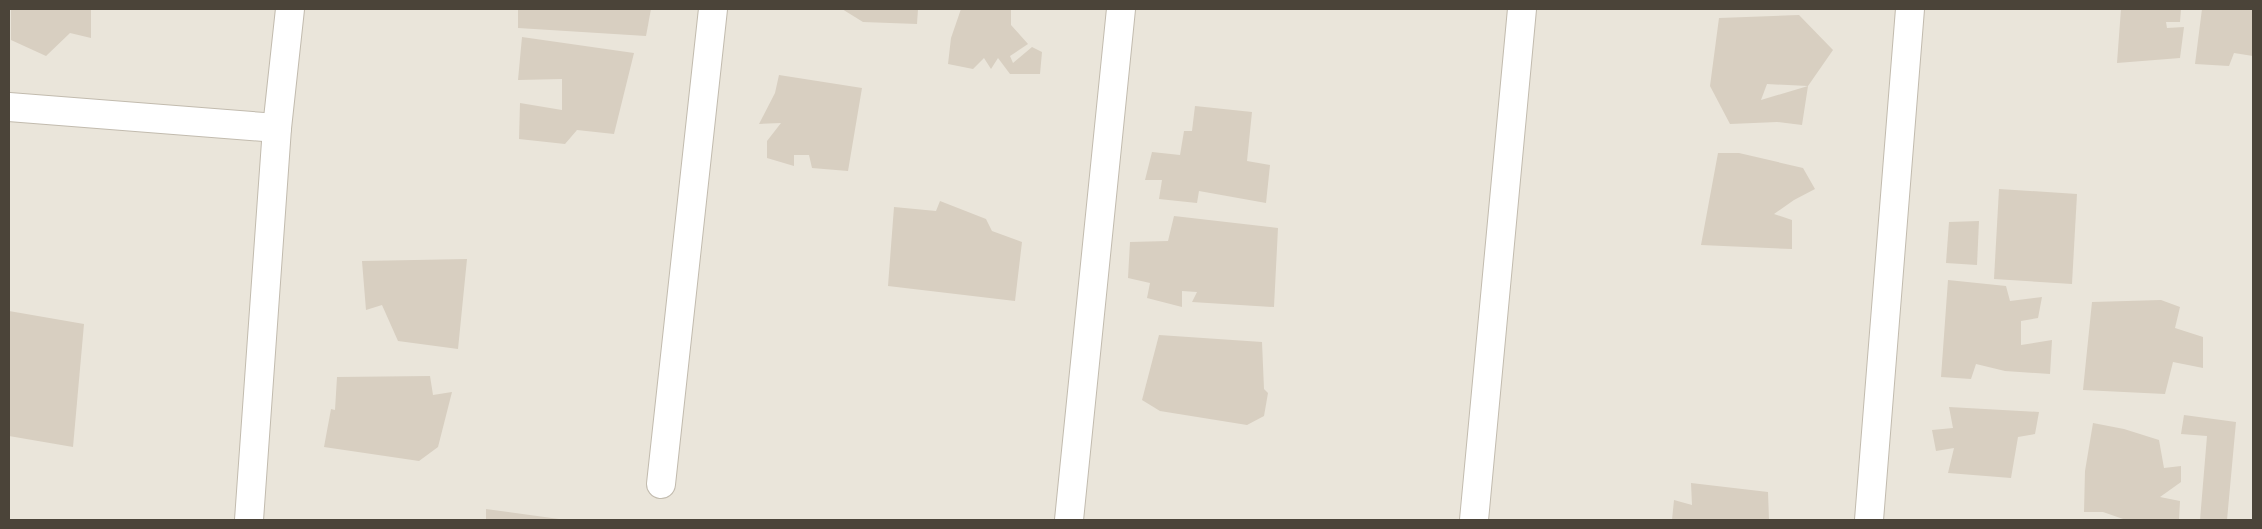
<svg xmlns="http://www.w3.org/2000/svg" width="2262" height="529" font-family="'Varela Round',sans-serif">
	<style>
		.residential { fill: #eae5da }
		.building { fill: #d8cfc1; fill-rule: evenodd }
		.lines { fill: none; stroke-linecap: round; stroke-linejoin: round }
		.street-casing { stroke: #c2bbae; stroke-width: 30 }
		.street { stroke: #fff; stroke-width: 28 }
	</style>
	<rect width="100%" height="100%" fill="#f6f3ec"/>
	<rect class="residential" x="9" y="9" width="2244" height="511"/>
	<g class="building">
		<path d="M11,9H91V38L70,33L46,56L11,40Z"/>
		<path d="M518,9H651L646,36L518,28Z"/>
		<path d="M842,9H918L917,24L863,22Z"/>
		<path d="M961,9H1011V25L1028,44L1010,56L1013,63L1032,47L1042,52L1040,74H1010L998,58L991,69L984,58L973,69L948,64L951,38Z"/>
		<path d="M2121,9H2181L2180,22H2166L2167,28L2184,27L2180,58L2117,63Z"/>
		<path d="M2202,9H2253V56L2234,53L2229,66L2195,64Z"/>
		<path d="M1799,15L1833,50L1808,86L1802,125L1777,122L1730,124L1710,86L1719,18ZM1767,84L1808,86L1761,100Z"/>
		<path d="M522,37L634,53L614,134L577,130L565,144L519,139L520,103L562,110V79L518,80Z"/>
		<path d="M779,75L862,88L848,171L812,168L809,155H794V166L767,158V141L781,123L759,124L775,93Z"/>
		<path d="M1195,106L1252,112L1247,161L1270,165L1266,203L1199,191L1197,203L1159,199L1162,180H1145L1152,152L1180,155L1184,131H1192Z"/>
		<path d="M1718,153H1739L1803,168L1815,189L1794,200L1774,214L1792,220V249L1701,245Z"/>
		<path d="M1999,189L2077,194L2072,284L1994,279Z"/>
		<path d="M940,201L986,219L992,231L1022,242L1015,301L888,286L894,207L936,211Z"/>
		<path d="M1174,216L1278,228L1274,307L1192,302L1197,292L1182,291V307L1147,298L1150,283L1128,278L1130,242L1168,241Z"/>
		<path d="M1979,221L1977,265L1946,263L1949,222Z"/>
		<path d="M467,259L458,349L398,341L382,305L366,310L362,261Z"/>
		<path d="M1948,280L2006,286L2010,301L2042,297L2038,318L2021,321V345L2052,340L2050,374L2005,371L1976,364L1971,379L1941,377Z"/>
		<path d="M2161,300L2180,307L2175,328L2203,337V368L2173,362L2165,394L2083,390L2092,302Z"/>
		<path d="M9,311L84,324L73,447L9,436Z"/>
		<path d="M1159,335L1262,342L1264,389L1268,393L1264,416L1247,425L1160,411L1142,400Z"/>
		<path d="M430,376L433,395L452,392L438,447L419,461L324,447L331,409L335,410L337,377Z"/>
		<path d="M1949,407L2039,412L2035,434L2018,437L2011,478L1948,473L1954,448L1936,451L1932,430L1953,428Z"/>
		<path d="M2184,415L2236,422L2227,520H2200L2207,436L2181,434Z"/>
		<path d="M2093,423L2124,429L2159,440L2164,468L2181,466V482L2160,497L2180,501L2179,520H2126L2103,512H2084L2085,471Z"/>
		<path d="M1691,483L1768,492L1769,520H1672L1674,500L1692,505Z"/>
		<path d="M486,509L559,519V520H486Z"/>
	</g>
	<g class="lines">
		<g class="street-casing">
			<g id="street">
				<path d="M9,107L277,128"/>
				<path d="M661,484L713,9"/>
				<path d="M249,520L277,128L290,9"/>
				<path d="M1069,520L1121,9"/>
				<path d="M1474,520L1522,9"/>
				<path d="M1869,520L1910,9"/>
			</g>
		</g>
		<use href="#street" class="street"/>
	</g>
	<rect width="2262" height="529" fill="none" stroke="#4b4439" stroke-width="20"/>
</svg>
